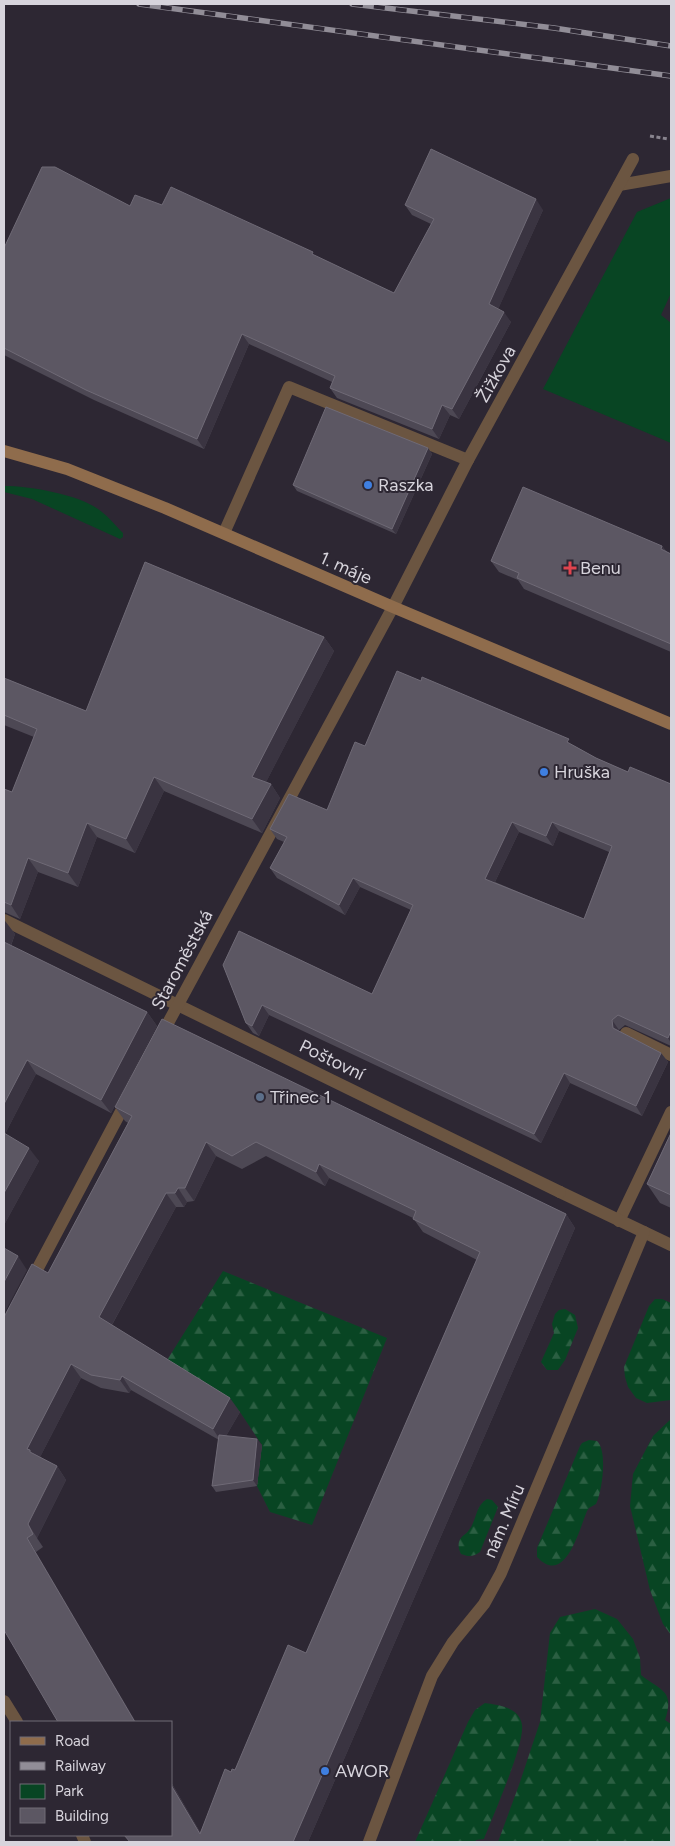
<svg xmlns="http://www.w3.org/2000/svg" width="675" height="1846" font-family="Figtree,sans-serif">
	<style>
		.green { fill: #084523 }
		.forest { fill: url(#forest-firs) }
		.lines { fill: none; stroke-linecap: round; stroke-linejoin: round }
		.path { stroke: #88848e; stroke-width: 3; stroke-dasharray: 4 2.5; stroke-linecap: butt }
		.service { stroke: #6b5541; stroke-width: 12 }
		.pedestrian { stroke: #6b5541; stroke-width: 12 }
		.minor { stroke: #6b5541; stroke-width: 12 }
		.secondary { stroke: #8f6c4c; stroke-width: 12 }
		.rail-casing { stroke: #918d97; stroke-width: 5.5 }
		.rail { stroke: #2d2733; stroke-width: 4; stroke-dasharray: 11; stroke-linecap: butt }
		.wall { fill: #4d4854; fill-rule: evenodd }
		.shaded-wall { fill: #3a3441 }
		.building { fill: #5c5763; stroke: #6f6a76; fill-rule: evenodd }
		.shop-dot { fill: #3f7fe0; stroke: #2d2733; stroke-width: 2 }
		.health-dot { fill: #e0444e; stroke: #2d2733; stroke-width: 2 }
		.service-dot { fill: #5c6f8a; stroke: #2d2733; stroke-width: 2 }
		.labels { text-anchor: middle; stroke-width: 4; stroke-linejoin: round; paint-order: stroke }
		.street-label { font-size: 18px; fill: #d7d4dc; stroke: #2d2733 }
		.poi-label { font-size: 18px; fill: #d7d4dc; stroke: #2d2733; text-anchor: start }
	</style>
	<defs>
		<pattern id="forest-firs" width="22" height="20" patternUnits="userSpaceOnUse" patternTransform="scale(1.25)"><rect width="22" height="20" fill="#084523"/><path d="M5 1l3.5 6h-7zM16 11l3.5 6h-7z" fill="#2b5f42"/></pattern>
	</defs>
	<rect width="100%" height="100%" fill="#2d2733"/>
	<g class="green">
		<path d="M671,198V293L661,315L671,323V443L543,389L637,212Z"/>
		<path d="M4,486C29,486 77,494 98,509C107,515 115,525 123,533V537L120,539L32,499L4,492Z"/>
	</g>
	<g class="forest">
		<path d="M223,1271L387,1338L312,1525L270,1512L257,1486L262,1445L240,1412L164,1365Z"/>
		<path d="M655,1299H662L671,1303V1400L647,1403L636,1398L628,1387L625,1377L624,1367L649,1306Z"/>
		<path d="M565,1309L575,1315L578,1328L565,1360L558,1370H547L541,1362L554,1333L552,1324L555,1314L559,1310Z"/>
		<path d="M671,1419V1635L663,1624L650,1590L630,1506L633,1474L653,1436Z"/>
		<path d="M589,1440L597,1441C608,1451 602,1492 596,1504L589,1508L587,1511C579,1530 565,1587 537,1557V1548L580,1446L582,1443Z"/>
		<path d="M487,1499L492,1500L498,1507L480,1552C473,1557 469,1557 461,1554C459,1550 458,1546 459,1542C461,1535 466,1535 469,1530C477,1520 475,1506 487,1499Z"/>
		<path d="M595,1609L617,1619L633,1639L640,1658L641,1675C661,1691 675,1690 665,1720L671,1724V1842H498L519,1785L540,1722L550,1633L560,1617Z"/>
		<path d="M485,1703C498,1705 520,1707 522,1725C525,1744 492,1818 484,1839L476,1840L475,1842H415L468,1722L475,1710Z"/>
	</g>
	<g class="lines">
		<path class="path" d="M650,136L668,139"/>
		<g class="service">
			<path d="M619,185L671,176"/>
			<path d="M224,533L289,387L468,460"/>
			<path d="M626,1033L671,1055"/>
			<path d="M619,1221L671,1112"/>
		</g>
		<g class="pedestrian">
			<path d="M560,1192L671,1245"/>
			<path d="M369,1842L432,1676L453,1642L484,1604L501,1573L644,1232"/>
		</g>
		<g class="minor">
			<path d="M4,920L560,1192"/>
			<path d="M161,1036L393,607L468,460L633,159"/>
			<path d="M31,1281L127,1100"/>
			<path d="M4,1701L17,1722"/>
			<path d="M82,1835L85,1842"/>
		</g>
		<path class="secondary" d="M4,451L67,469L165,508L393,607L671,724"/>
		<g class="rail-casing">
			<g id="rail">
				<path d="M139,4L671,76"/>
				<path d="M352,4L554,28L671,46"/>
			</g>
		</g>
		<use href="#rail" class="rail"/>
	</g>
	<g class="wall">
		<path d="M162,205L317,257L394,293L431,224L412,215L405,205L543,210L498,309L511,322L459,419L450,415L439,439L337,398L330,388L332,382L249,344L204,449L94,400L4,355V248L130,206Z"/>
		<path d="M428,448L432,454L396,534L297,491L293,485Z"/>
		<path d="M662,546L667,552L671,554V652L524,589L518,580L499,572L491,561Z"/>
		<path d="M324,637L334,651L266,782L271,784L280,798L262,833L164,791L135,853L97,837L78,887L38,872L20,919L4,912V789L12,792L34,737L4,725V678L86,711Z"/>
		<path d="M573,745L596,758L628,772L671,784V1046L625,1025L619,1030V1031L661,1053L668,1062L642,1116L570,1083L541,1143L269,1015L259,1036L253,1033L246,1023L223,965L372,994L411,910L360,887L345,915L277,878L270,868L284,842L277,839L270,829L327,810L365,746ZM559,831L609,852L584,919L495,882L519,832L553,846Z"/>
		<path d="M4,920L15,934L11,946L147,1012L157,1026L111,1113L36,1074L5,1134L39,1161L4,1225Z"/>
		<path d="M115,1107L566,1214L575,1228L308,1842H130L171,1835V1782L200,1832L231,1772L235,1770L306,1653L477,1260L423,1232L413,1218L329,1178L325,1186L266,1156L242,1169L216,1156L194,1201L187,1202L184,1207H176L112,1325L240,1412L226,1436L262,1445L257,1486L216,1492L212,1486L219,1440L131,1390L129,1393L101,1388L81,1378L40,1457L57,1466L66,1480L37,1538L43,1547L36,1552L4,1630L48,1273L128,1123L125,1121Z"/>
		<path d="M671,1133V1208L660,1203L647,1184Z"/>
	</g>
	<g class="shaded-wall">
		<path d="M536,199L543,210L496,314L489,304Z"/>
		<path d="M504,312L511,322L459,419L452,409Z"/>
		<path d="M242,334L249,344L204,449L197,439Z"/>
		<path d="M442,405L450,415L439,439L432,429Z"/>
		<path d="M428,448L432,454L396,534L392,529Z"/>
		<path d="M662,546L670,557L661,549Z"/>
		<path d="M324,637L334,651L262,790L252,777Z"/>
		<path d="M154,777L164,791L135,853L126,839Z"/>
		<path d="M271,784L280,798L262,833L252,819Z"/>
		<path d="M512,822L519,832L492,888L485,879Z"/>
		<path d="M552,822L559,831L553,846L546,836Z"/>
		<path d="M87,823L97,837L78,887L68,873Z"/>
		<path d="M28,858L38,872L20,919L11,905Z"/>
		<path d="M353,878L360,887L345,915L339,905Z"/>
		<path d="M5,921L15,934L8,953L4,948V924Z"/>
		<path d="M262,1005L269,1015L259,1036L252,1026Z"/>
		<path d="M147,1012L157,1026L111,1113L101,1100Z"/>
		<path d="M612,1020L619,1030L620,1038L613,1028Z"/>
		<path d="M671,1031V1043L668,1038Z"/>
		<path d="M661,1053L668,1062L642,1116L636,1106Z"/>
		<path d="M27,1060L36,1074L4,1136V1104Z"/>
		<path d="M564,1073L570,1083L541,1143L534,1134Z"/>
		<path d="M206,1142L216,1156L194,1201L185,1188Z"/>
		<path d="M29,1148L39,1161L4,1225V1193Z"/>
		<path d="M319,1164L329,1178L325,1186L316,1172Z"/>
		<path d="M178,1188L187,1202L184,1207L175,1193Z"/>
		<path d="M166,1193L176,1207L109,1330L99,1317Z"/>
		<path d="M566,1214L575,1228L308,1842H293Z"/>
		<path d="M18,1256L27,1270L4,1314V1282Z"/>
		<path d="M71,1364L81,1378L38,1461L27,1449Z"/>
		<path d="M122,1376L131,1390L129,1393L120,1380Z"/>
		<path d="M230,1398L240,1412L222,1443L213,1429Z"/>
		<path d="M257,1439L262,1445L257,1486L253,1480Z"/>
		<path d="M57,1466L66,1480L37,1538L43,1547L28,1524Z"/>
		<path d="M27,1538L36,1552L136,1722H135Z"/>
		<path d="M171,1782L206,1842L200,1834L171,1785Z"/>
	</g>
	<g class="building">
		<path d="M431,149L536,199L489,304L504,312L452,409L442,405L432,429L330,388L335,376L242,334L197,439L86,390L4,348V248L42,167H55L130,206L135,195L162,205L171,187L313,252L312,254L394,293L434,219L405,205Z"/>
		<path d="M326,407L428,448L392,529L293,485Z"/>
		<path d="M523,487L662,546L661,549L671,554V644L517,578L519,573L491,561Z"/>
		<path d="M145,562L324,637L252,777L271,784L252,819L154,777L126,839L87,823L68,873L28,858L11,905L4,902V789L12,792L37,729L4,715V678L86,711Z"/>
		<path d="M397,671L421,681L422,677L569,739L567,742L596,758L628,772L630,767L671,784V1031L668,1038L618,1015L612,1020L613,1028L661,1053L636,1106L564,1073L534,1134L262,1005L252,1026L246,1023L223,965L239,931L372,994L413,905L353,878L339,905L270,868L287,837L270,829L289,794L327,810L355,742L365,746ZM512,822L546,836L552,822L612,846L584,919L485,879Z"/>
		<path d="M4,942L147,1012L101,1100L27,1060L4,1104Z"/>
		<path d="M162,1019L566,1214L293,1842H130L124,1835H171V1785L200,1834L225,1769L231,1772L232,1769L235,1770L288,1645L306,1653L480,1252L413,1219L416,1211L319,1164L316,1172L256,1142L232,1156L206,1142L185,1188H178L175,1193H166L99,1317L230,1398L213,1429L122,1376L120,1380L91,1375L71,1364L27,1449L30,1450V1452L57,1466L28,1524L33,1534L27,1538L135,1722H58L4,1630V1317L32,1264L48,1273L132,1116L115,1107Z"/>
		<path d="M4,1133L29,1148L4,1193Z"/>
		<path d="M671,1133V1195L647,1184Z"/>
		<path d="M4,1248L18,1256L4,1282Z"/>
		<path d="M219,1435L257,1439L253,1480L212,1486Z"/>
	</g>
	<g class="shop-dot">
		<circle cx="368" cy="485" r="5"/>
		<circle cx="544" cy="772" r="5"/>
		<circle cx="325" cy="1771" r="5"/>
	</g>
	<path class="health-dot" d="M567.5 560.5h5v5h5v5h-5v5h-5v-5h-5v-5h5z"/>
	<circle class="service-dot" cx="260" cy="1097" r="5"/>
	<g class="labels">
		<g class="street-label">
			<text transform="translate(496 374) rotate(-61)" y="6">Žižkova</text>
			<text transform="translate(346 568) rotate(24)" y="6">1. máje</text>
			<text transform="translate(182 960) rotate(-62)" y="6">Staroměstská</text>
			<text transform="translate(332 1060) rotate(26)" y="6">Poštovní</text>
			<text transform="translate(504 1521) rotate(-67)" y="6">nám. Míru</text>
		</g>
		<g class="poi-label">
			<text x="378" y="491">Raszka</text>
			<text x="580" y="574">Benu</text>
			<text x="554" y="778">Hruška</text>
			<text x="270" y="1103">Třinec 1</text>
			<text x="335" y="1777">AWOR</text>
		</g>
	</g>
	<rect width="675" height="1846" fill="none" stroke="#d7d4dc" stroke-width="10"/>
	<rect x="10" y="1721" width="162" height="115" fill="#2d2733" stroke="#716c77"/>
	<rect x="20" y="1737" width="25" height="8" fill="#8f6c4c" stroke="#716c77"/>
	<text x="55" y="1746" font-size="15" fill="#d7d4dc">Road</text>
	<rect x="20" y="1762" width="25" height="8" fill="#918d97" stroke="#716c77"/>
	<text x="55" y="1771" font-size="15" fill="#d7d4dc">Railway</text>
	<rect x="20" y="1784" width="25" height="15" fill="#084523" stroke="#716c77"/>
	<text x="55" y="1796" font-size="15" fill="#d7d4dc">Park</text>
	<rect x="20" y="1808" width="25" height="15" fill="#5c5763" stroke="#716c77"/>
	<text x="55" y="1821" font-size="15" fill="#d7d4dc">Building</text>
</svg>
